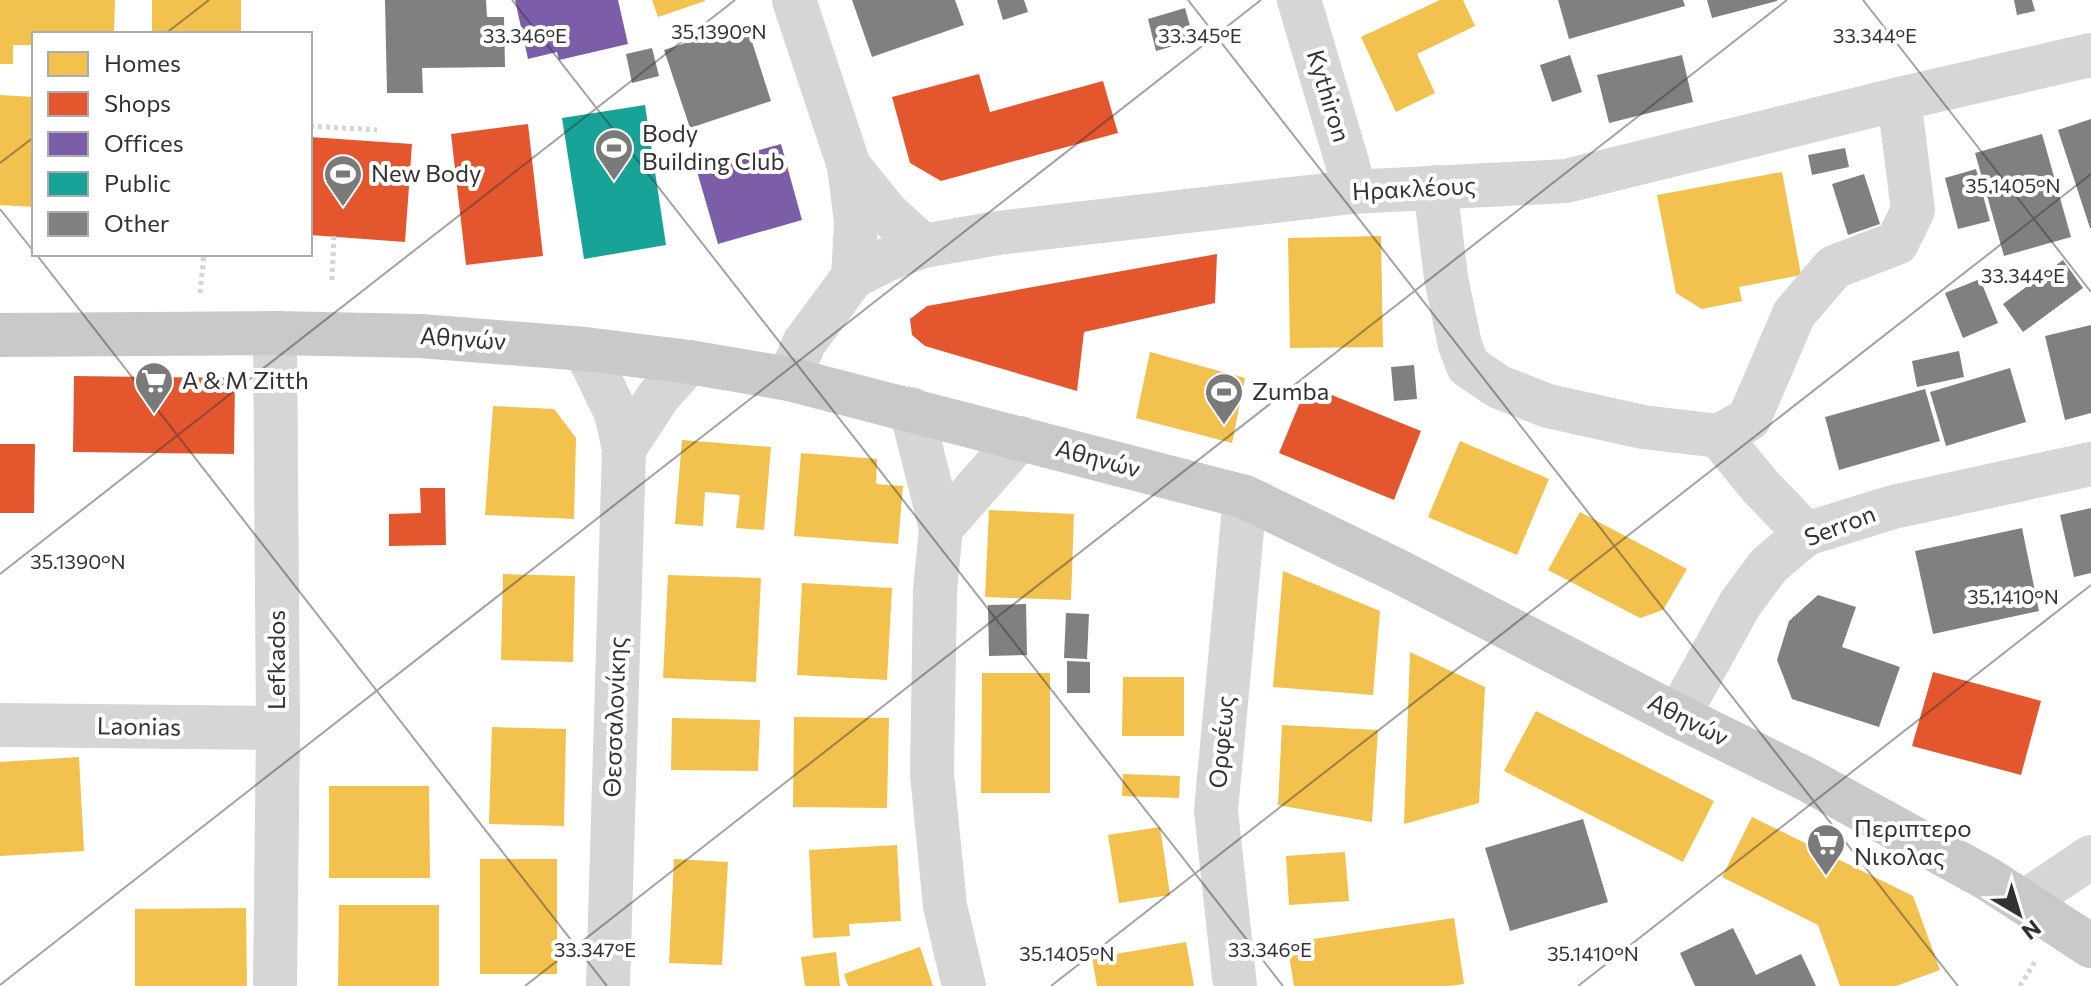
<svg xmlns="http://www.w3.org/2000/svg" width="2091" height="986" font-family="Commissioner,sans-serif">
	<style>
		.homes { fill: #f2c14e }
		.shops { fill: #e4572e }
		.offices { fill: #7b5ea7 }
		.public { fill: #17a398 }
		.building { fill: #808080 }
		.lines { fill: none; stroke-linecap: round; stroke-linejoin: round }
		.path { stroke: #d5d5d5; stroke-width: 5; stroke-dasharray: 4 4; stroke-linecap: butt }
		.minor { stroke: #d6d6d6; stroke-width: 44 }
		.major { stroke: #c9c9c9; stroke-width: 44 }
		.ticks { fill: none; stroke: #323232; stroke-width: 2; stroke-opacity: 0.45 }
		.labels { text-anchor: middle; stroke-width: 8; stroke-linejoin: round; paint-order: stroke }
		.street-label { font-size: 24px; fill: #323232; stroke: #fff }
		.poi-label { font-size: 24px; fill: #323232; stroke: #fff; text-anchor: start }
		.ticks-label { font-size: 20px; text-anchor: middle; fill: #323232; stroke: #fff; stroke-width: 8; stroke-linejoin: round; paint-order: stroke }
	</style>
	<rect width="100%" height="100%" fill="#fff"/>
	<g class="homes">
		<path d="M0,0H115L114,34H34V45H13V64H0Z"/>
		<rect x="152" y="0" width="89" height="34"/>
		<path d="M652,0H705V1L658,17Z"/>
		<path d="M1440,0H1463L1475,26L1417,54L1435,93L1396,112L1361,37Z"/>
		<path d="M0,95L34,97V207L0,205Z"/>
		<path d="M1782,172L1801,275L1739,287L1742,301L1702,309L1676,293L1657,195Z"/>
		<path d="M1381,236L1383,347L1290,348L1288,238Z"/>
		<path d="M1150,352L1245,378L1232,443L1136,418Z"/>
		<path d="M493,406L554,409L576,438L574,519L485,515Z"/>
		<path d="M682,440L771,447L764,530L736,528L740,495L705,492L703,526L675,524Z"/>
		<path d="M1460,441L1549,479L1517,555L1428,517Z"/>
		<path d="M801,453L877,459L876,484L903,486L898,544L794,536Z"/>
		<path d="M989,510L1074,514L1071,600L985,597Z"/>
		<path d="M1580,512L1687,569L1663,610L1640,618L1548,570Z"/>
		<path d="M1283,571L1380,611L1373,695L1273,687Z"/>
		<path d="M503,574L575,576L573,662L501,660Z"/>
		<path d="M668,575L761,578L756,682L663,678Z"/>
		<path d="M802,583L892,588L887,680L797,675Z"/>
		<path d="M1410,652L1485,687L1479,803L1404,824Z"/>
		<path d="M982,673H1050V793H981Z"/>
		<path d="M1123,677H1184V736H1122Z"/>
		<path d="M1536,711L1714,801L1683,862L1504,771Z"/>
		<path d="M794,717L889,718L887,808L793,807Z"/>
		<path d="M672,718L760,720L758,771L671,770Z"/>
		<path d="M1282,725L1378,730L1372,822L1278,805Z"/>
		<path d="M492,727L566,729L564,826L489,824Z"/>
		<path d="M79,757L84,851L0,856V762Z"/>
		<path d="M1123,774L1180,776L1179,798L1122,796Z"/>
		<path d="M329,786H429L430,878H329Z"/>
		<path d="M1752,817L1913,896L1940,970L1896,986H1840L1818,925L1722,877Z"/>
		<path d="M1160,827L1170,895L1119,903L1108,835Z"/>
		<path d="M897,845L901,921L849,924L850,936L813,938L809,850Z"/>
		<path d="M1345,852L1349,901L1289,905L1286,856Z"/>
		<rect x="480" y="859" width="77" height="115"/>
		<path d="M674,859L728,862L722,965L669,963Z"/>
		<path d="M339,905H439V986H338Z"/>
		<path d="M246,908L247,986H135V909Z"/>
		<path d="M1454,918L1464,984L1448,986H1294L1287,943Z"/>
		<path d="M1186,942L1194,986H1097L1092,958Z"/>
		<path d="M920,947L933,986H848L844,974Z"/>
		<path d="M836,952L840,986H805L801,957Z"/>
	</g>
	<g class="shops">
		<path d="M979,74L990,112L1103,81L1118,133L941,181L910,163L892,97Z"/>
		<path d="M528,124L543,256L466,265L451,134Z"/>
		<path d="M310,137L412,144L405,242L310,235Z"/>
		<path d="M1217,254L1215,303L1084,332L1077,391L925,346L912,335L910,319L927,306Z"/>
		<path d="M74,376L235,378L234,454L73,452Z"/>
		<path d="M1307,385L1421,431L1394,500L1279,453Z"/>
		<path d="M0,444H35L34,513H0Z"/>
		<path d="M420,488H445L446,545L389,546V514L421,513Z"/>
		<path d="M1933,672L2041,701L2021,775L1912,746Z"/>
	</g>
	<g class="offices">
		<path d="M515,0H618L628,44L559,60L557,52L528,59Z"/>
		<path d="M781,144L802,220L718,244L696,168Z"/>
	</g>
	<path class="public" d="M645,105L666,245L584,259L562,118Z"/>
	<g class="building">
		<path d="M385,0H486L487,17H504L505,67L422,68L423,93H387Z"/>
		<path d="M852,0H955L964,25L872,57Z"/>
		<path d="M997,0H1024L1028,12L1003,20Z"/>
		<path d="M1558,0H1683L1685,6L1569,39Z"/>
		<path d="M1707,0H1777V1L1712,18Z"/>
		<path d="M2014,0H2032L2035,11L2017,15Z"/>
		<path d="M1185,8L1194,40L1156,51L1148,19Z"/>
		<path d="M746,23L771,101L690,128L664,50Z"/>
		<path d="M652,48L659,76L632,83L626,54Z"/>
		<path d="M1570,55L1582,92L1552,102L1540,65Z"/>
		<path d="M1682,55L1693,102L1609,123L1597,75Z"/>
		<path d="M2091,119V228H2090L2058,130Z"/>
		<path d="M2042,134L2071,237L2004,256L1975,153Z"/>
		<path d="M1845,148L1849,167L1812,175L1808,155Z"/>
		<path d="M1976,169L1990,221L1958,229L1945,178Z"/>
		<path d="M1864,174L1880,224L1848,235L1832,184Z"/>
		<path d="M2063,260L2083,288L2023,332L2003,304Z"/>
		<path d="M1980,279L1998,323L1963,338L1945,293Z"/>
		<path d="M2091,325V413L2065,420L2045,336Z"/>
		<path d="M1959,351L1964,377L1917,387L1912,361Z"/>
		<path d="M1414,365L1417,399L1394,401L1391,367Z"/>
		<path d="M2010,368L2026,422L1946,446L1930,392Z"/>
		<path d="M1925,389L1940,441L1839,470L1825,417Z"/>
		<path d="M2091,508V573L2074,577L2060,515Z"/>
		<path d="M2022,528L2039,611L1933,634L1915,551Z"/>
		<path d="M1818,595L1856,607L1842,647L1900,667L1879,727L1792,699L1777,660L1789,621Z"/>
		<path d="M1026,604L1027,655L989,656L988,605Z"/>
		<path d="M1066,613L1089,614L1087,659L1064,658Z"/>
		<path d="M1067,661L1090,662V693H1067Z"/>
		<path d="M1583,819L1608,902L1510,931L1485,848Z"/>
		<path d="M1733,928L1756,975L1801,954L1816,986H1695L1680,953Z"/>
	</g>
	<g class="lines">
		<g class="path">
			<path d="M310,126L377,130"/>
			<path d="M332,280L334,236"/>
			<path d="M200,293L204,254"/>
			<path d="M2020,986L2036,960"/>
		</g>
		<g class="minor">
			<path d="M794,0L849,166L856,222L853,277"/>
			<path d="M1299,0L1349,169L1352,192"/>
			<path d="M849,166L887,213L923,246"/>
			<path d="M1435,187L1446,278L1460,345L1468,366L1499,387L1548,406L1643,427L1719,436L1749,419L1794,314L1834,267L1897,243L1913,210L1899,99"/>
			<path d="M275,333L278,728L275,986"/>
			<path d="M585,349L616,413L624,449L608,986"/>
			<path d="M789,379L804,343L853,277L886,260L923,246L998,233L1352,192L1566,181L1899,99L2091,55"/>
			<path d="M911,409L941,528L935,590L932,774L945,906L964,986"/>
			<path d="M1719,436L1760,486L1806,534"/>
			<path d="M624,449L658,397L689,362"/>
			<path d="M941,528L1020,438"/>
			<path d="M1678,716L1740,604L1769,565L1806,534L1893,507L2091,464"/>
			<path d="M0,725L278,728"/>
			<path d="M2024,902L2091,857"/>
			<path d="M1235,986L1216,811L1245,497"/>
		</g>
		<path class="major" d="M0,335L275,333L420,336L585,349L689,362L789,379L1245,497L1400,572L1678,716L1806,779L1988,879L2091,946"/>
	</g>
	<path class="ticks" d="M512,0L1283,986M1188,0L1958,986M1863,0L2091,292M165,34L209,0M0,163L34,137M0,209L34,252M36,254L607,986M0,574L735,0M0,985L1261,0M525,986L1787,0M1051,986L2091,174M1578,986L2091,585"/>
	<defs>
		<g id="stadium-pin" transform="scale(2)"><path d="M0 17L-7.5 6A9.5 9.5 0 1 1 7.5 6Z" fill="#7a7a7a" stroke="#fff"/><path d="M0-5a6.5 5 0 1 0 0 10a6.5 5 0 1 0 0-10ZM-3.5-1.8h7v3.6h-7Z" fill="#fff"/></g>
		<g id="supermarket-pin" transform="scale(2)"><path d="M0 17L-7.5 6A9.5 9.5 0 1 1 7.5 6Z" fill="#7a7a7a" stroke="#fff"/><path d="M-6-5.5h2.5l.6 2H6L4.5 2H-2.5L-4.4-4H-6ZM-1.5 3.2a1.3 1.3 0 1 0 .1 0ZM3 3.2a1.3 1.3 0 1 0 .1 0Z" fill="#fff"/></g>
	</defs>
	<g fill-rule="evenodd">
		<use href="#stadium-pin" x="614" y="148"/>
		<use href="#stadium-pin" x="343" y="174"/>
		<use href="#supermarket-pin" x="154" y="381"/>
		<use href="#stadium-pin" x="1224" y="392"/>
		<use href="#supermarket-pin" x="1826" y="843"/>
	</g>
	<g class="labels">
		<g class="street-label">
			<text transform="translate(1328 96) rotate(73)" y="8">Kythiron</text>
			<text transform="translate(1414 189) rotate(-3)" y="8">Ηρακλέους</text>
			<text transform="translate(463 339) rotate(4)" y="8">Αθηνών</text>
			<text transform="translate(1098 459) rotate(15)" y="8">Αθηνών</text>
			<text transform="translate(1840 526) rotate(-21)" y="8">Serron</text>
			<text transform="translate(277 660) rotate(-90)" y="8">Lefkados</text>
			<text transform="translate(615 717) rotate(-88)" y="8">Θεσσαλονίκης</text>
			<text transform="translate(1688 720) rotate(27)" y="8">Αθηνών</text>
			<text transform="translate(139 727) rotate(1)" y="8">Laonias</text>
			<text transform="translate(1222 742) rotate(-85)" y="8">Ορφέως</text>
		</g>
		<g class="poi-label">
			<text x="642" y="142">Body<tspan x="642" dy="28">Building Club</tspan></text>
			<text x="371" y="182">New Body</text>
			<text x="182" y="389">A &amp; M Zitth</text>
			<text x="1252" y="400">Zumba</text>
			<text x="1854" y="837">Περιπτερο<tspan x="1854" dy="28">Νικολας</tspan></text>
		</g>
	</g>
	<g class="ticks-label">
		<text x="719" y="39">35.1390°N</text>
		<text x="525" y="43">33.346°E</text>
		<text x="1200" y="43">33.345°E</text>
		<text x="1875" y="43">33.344°E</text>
		<text x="2013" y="193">35.1405°N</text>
		<text x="2023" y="283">33.344°E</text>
		<text x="78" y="569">35.1390°N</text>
		<text x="2013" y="604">35.1410°N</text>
		<text x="595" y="957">33.347°E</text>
		<text x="1270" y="957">33.346°E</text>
		<text x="1067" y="961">35.1405°N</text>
		<text x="1593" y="961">35.1410°N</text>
	</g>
	<rect x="32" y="32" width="280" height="224" fill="#ffffff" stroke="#adadad" stroke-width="2"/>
	<rect x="48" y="52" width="40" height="24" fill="#f2c14e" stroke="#adadad" stroke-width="2"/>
	<text x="104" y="72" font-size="24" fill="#323232">Homes</text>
	<rect x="48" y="92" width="40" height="24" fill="#e4572e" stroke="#adadad" stroke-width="2"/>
	<text x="104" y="112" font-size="24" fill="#323232">Shops</text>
	<rect x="48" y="132" width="40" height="24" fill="#7b5ea7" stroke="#adadad" stroke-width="2"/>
	<text x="104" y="152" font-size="24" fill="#323232">Offices</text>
	<rect x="48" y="172" width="40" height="24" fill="#17a398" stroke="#adadad" stroke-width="2"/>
	<text x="104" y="192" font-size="24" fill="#323232">Public</text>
	<rect x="48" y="212" width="40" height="24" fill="#808080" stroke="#adadad" stroke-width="2"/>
	<text x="104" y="232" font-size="24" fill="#323232">Other</text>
	<g transform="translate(2019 914) rotate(142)" stroke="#ffffff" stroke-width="6" paint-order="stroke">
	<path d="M0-6L14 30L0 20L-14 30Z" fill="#323232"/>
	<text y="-12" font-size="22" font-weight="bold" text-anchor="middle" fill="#323232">N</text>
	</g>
</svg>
